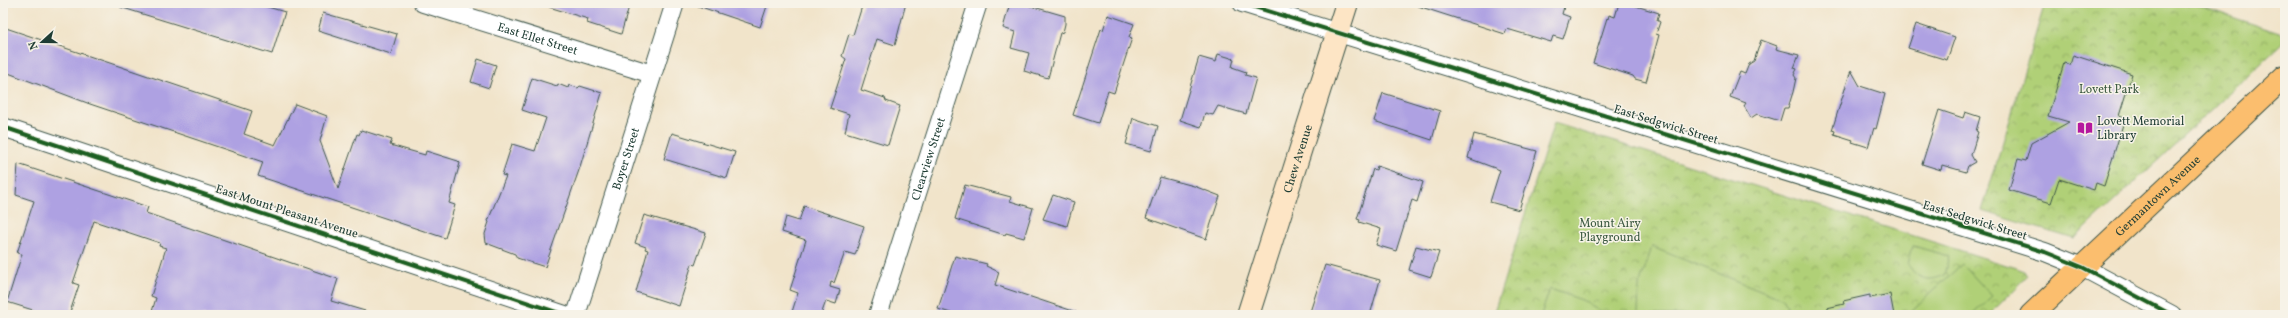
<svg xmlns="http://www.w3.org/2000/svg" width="2288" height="318" font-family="Vollkorn,serif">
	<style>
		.park { fill: url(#park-crowns); stroke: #688656 }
		.garden { fill: #b0d077; stroke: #688656 }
		.building { fill: #aea1e2 }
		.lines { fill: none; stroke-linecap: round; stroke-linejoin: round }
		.street-casing { stroke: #3e564a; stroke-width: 20 }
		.secondary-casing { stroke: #3e564a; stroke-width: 24 }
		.primary-casing { stroke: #3e564a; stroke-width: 24 }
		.street { stroke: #fff; stroke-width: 18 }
		.secondary { stroke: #fde5c5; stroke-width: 22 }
		.primary { stroke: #fbbe6e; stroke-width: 22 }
		.cycleway-casing { stroke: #f7f3e8; stroke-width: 6 }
		.cycleway { stroke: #1b5e20; stroke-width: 4 }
		.labels { text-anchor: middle; stroke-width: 3; stroke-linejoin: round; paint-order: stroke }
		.street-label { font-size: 12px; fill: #1f3d34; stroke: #f7f3e8 }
		.park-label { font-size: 12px; fill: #3c5a41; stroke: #f7f3e8 }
		.poi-label { font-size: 12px; fill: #1f3d34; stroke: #f7f3e8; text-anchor: start }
	</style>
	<defs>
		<pattern id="park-crowns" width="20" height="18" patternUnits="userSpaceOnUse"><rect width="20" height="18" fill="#b0d077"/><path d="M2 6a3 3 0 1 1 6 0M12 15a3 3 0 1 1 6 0" fill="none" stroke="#8faa62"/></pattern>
	</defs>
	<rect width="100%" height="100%" fill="#f7f3e8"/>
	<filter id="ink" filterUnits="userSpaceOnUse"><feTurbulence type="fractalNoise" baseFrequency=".025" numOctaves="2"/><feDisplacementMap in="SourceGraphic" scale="8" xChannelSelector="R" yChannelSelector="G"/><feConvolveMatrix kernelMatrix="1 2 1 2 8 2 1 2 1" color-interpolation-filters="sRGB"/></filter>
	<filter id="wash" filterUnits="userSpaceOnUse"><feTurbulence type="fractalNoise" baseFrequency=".012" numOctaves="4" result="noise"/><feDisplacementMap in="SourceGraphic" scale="16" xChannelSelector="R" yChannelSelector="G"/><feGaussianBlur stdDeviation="0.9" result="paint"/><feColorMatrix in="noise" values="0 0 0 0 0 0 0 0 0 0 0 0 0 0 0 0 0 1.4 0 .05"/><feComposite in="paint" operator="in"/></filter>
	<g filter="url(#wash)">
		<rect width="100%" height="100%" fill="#f1e4ca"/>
		<g class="park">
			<path d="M2045,3H2191L2285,35V41L2074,239L1982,211Z"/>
			<path d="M1554,123L2000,263L2025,271L2028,276L1989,315H1493Z"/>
		</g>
		<g class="garden">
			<path d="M1913,246L1949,256L1944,275C1929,283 1916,279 1908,264Z"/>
			<path d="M1652,247L1783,299L1787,306L1784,315H1638L1639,286Z"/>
			<path d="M1962,264L1992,296L1972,315H1911L1909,313Z"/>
			<path d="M1550,289L1582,300L1605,315H1541Z"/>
		</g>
		<g id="blocks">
			<g class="building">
				<path d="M121,3H254L285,12L272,54L120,7Z"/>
				<path d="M549,3H630L621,34L587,23L588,19L549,7Z"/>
				<path d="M699,3H768L760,27L698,6Z"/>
				<path d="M863,3H906L895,45L877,39L861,90L885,98L886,101L900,106L888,145L845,132L849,114L830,108L846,59L842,56L849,34L853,35Z"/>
				<path d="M1010,3H1020L1065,16V24L1063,32L1060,33L1048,78L1024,71L1029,53L1011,48L1015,32L1003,28Z"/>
				<path d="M1419,3H1565L1562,14L1570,17L1563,39L1553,36L1551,42L1507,29L1505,34L1418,6Z"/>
				<path d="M1619,3H1626L1659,13L1657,20L1660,22L1656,34L1659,35L1646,82L1635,79L1633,76L1593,63L1607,18L1608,19L1609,15L1615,17Z"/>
				<path d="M323,13L397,34L391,54L318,31Z"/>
				<path d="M1108,15L1134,24L1129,37L1132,38L1114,93L1108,91L1098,123L1073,115L1101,29L1103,30Z"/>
				<path d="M1916,24L1955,37L1947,60L1908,48Z"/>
				<path d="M3,27L252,111L244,134L275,145L295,104L327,116L320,141L338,189L357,134L359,135L361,130L392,140L390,145L425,155L426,151L458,161L460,163L449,203L455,205L445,238L258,176L263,162L90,104L3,71Z"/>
				<path d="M1761,40L1777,46L1776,49L1799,55L1794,68L1797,69L1794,75L1796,78L1793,92L1788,108H1784L1780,121L1757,114L1751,118L1744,106L1746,103L1730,97L1740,72L1745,74L1749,64L1754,61Z"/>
				<path d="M1218,54L1234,59L1232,67L1246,72L1245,75L1256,78L1246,114L1218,106L1213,115L1205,113L1201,127L1180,120L1199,57L1216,62Z"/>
				<path d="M2073,55L2132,74L2119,116L2125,118L2104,186L2096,183L2094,190L2059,179L2051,203L2009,190L2018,159L2026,161L2031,143L2069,122L2048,116L2064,63L2070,65Z"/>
				<path d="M478,59L496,65L489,88L471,82Z"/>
				<path d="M1851,70L1860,86L1885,94L1876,129L1874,128L1868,147L1852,142L1853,140L1834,134L1835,131L1832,130Z"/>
				<path d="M532,78L557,86L558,84L568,88L569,85L578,88L580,86L602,93L579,170L545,267L517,258L515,254L486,243L485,234L489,222L488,221L506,176L502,175L512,144L535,151L546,118L522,110Z"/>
				<path d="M1383,93L1440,111L1432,140L1374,121Z"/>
				<path d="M1939,110L1963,118L1965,112L1980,117L1976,131L1978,132L1971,155L1975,162L1968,166L1966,172L1942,165L1941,170L1922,164Z"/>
				<path d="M1133,118L1158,126L1151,151L1126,144Z"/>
				<path d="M672,133L735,152L727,178L664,159Z"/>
				<path d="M1474,134L1537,151L1519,210L1490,202L1500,170L1468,158Z"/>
				<path d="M18,164L148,207L146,213L338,279L331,301L365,311L364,315H151L156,298L151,296L166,248L159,246L160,243L94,221L73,283L79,285L69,315H49L7,302L22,254L17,253L34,201L16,195Z"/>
				<path d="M1377,166L1423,182L1417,202L1412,200L1396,251L1376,245L1381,229L1359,222L1360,220L1357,219L1373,169L1376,170Z"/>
				<path d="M1160,177L1194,186L1220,196L1206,239L1146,218Z"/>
				<path d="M965,185L1011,197L1010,201L1033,208L1024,238L1006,233L1005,235L955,219Z"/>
				<path d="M1053,195L1074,202L1067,226L1043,219Z"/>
				<path d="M804,206L864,226L855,255L845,252L834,283L831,282L830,287L840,290L836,304L826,301L821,315H791L798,293L790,290L806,240L782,232L786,217L799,221Z"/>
				<path d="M644,215L706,233L695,265L692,264L679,306L636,292L648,250L645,249L646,247L635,243Z"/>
				<path d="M1416,246L1439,252L1431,277L1409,270Z"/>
				<path d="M955,256L987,264L986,266L999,272L995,285L1076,312L1075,315H957L938,309Z"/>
				<path d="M1325,265L1380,280L1370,315H1309Z"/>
				<path d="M1890,294L1894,315H1827V308L1844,304L1843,301L1870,295V298Z"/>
			</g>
		</g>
	</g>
	<g filter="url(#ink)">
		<use href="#blocks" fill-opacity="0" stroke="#3e564a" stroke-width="1"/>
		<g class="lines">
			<g class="street-casing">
				<g id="street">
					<path id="s1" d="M423,3L652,74"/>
					<path d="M1242,3L2045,252L2082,267L2172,315"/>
					<path d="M3,127L565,315"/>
					<path id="s2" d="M576,315L675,3"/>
					<path id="s3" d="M878,315L978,3"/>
				</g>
			</g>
			<g class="secondary-casing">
				<g id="secondary">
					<path id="s4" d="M1248,315L1347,3"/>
				</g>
			</g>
			<g class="primary-casing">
				<g id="primary">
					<path id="s5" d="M2031,315L2285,76"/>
				</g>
			</g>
			<use href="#street" class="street"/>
			<use href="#secondary" class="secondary"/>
			<use href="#primary" class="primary"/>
			<g class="cycleway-casing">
				<g id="cycleway">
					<path d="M1242,3L2045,252L2082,267L2172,315"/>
					<path d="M3,127L565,315"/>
				</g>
			</g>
			<use href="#cycleway" class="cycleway"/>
		</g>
	</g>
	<defs>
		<g id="library-bare" transform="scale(1.2)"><path d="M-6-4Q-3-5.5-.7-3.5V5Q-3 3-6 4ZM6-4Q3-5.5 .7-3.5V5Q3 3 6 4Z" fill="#b5179e" stroke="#f7f3e8" stroke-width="2.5" paint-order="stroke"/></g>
	</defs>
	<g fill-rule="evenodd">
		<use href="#library-bare" x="2085" y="128"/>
	</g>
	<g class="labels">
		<g class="street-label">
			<text dy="4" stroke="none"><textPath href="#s1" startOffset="120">East Ellet Street</textPath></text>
			<text transform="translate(1666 124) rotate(17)" y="4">East Sedgwick Street</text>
			<text dy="4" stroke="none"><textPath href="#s2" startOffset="164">Boyer Street</textPath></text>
			<text dy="4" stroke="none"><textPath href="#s3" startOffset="164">Clearview Street</textPath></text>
			<text dy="4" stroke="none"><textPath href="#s4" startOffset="164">Chew Avenue</textPath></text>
			<text dy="4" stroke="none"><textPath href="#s5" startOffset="174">Germantown Avenue</textPath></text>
			<text transform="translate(287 211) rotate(18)" y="4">East Mount Pleasant Avenue</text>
			<text transform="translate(1975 220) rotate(17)" y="4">East Sedgwick Street</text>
		</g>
		<g class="park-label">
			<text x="2109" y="93">Lovett Park</text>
			<text x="1610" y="227">Mount Airy<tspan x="1610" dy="14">Playground</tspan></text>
		</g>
		<g class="poi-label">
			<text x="2097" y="125">Lovett Memorial<tspan x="2097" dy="14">Library</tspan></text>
		</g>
	</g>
	<rect width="2288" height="318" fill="none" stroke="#f7f3e8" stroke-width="16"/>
	<g transform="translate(42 42) rotate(249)" stroke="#f7f3e8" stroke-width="3" paint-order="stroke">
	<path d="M0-3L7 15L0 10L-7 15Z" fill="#1f3d34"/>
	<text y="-6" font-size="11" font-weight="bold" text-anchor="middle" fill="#1f3d34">N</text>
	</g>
</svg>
